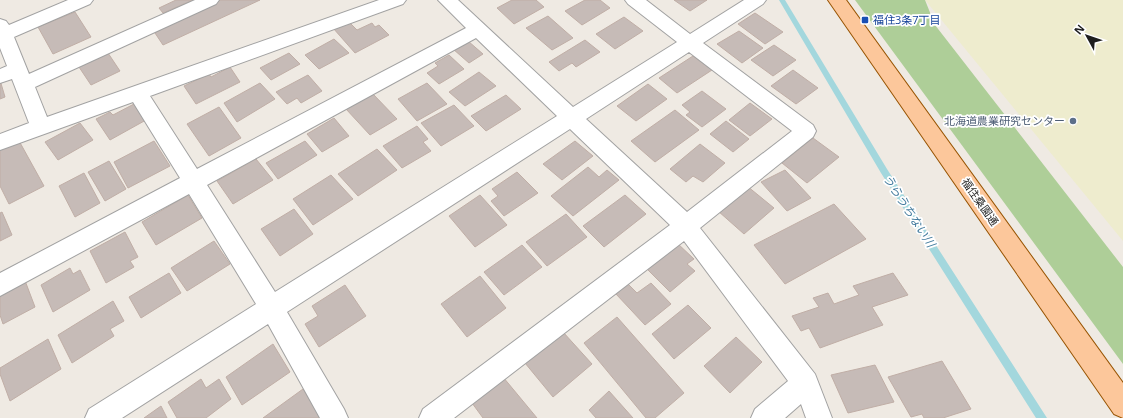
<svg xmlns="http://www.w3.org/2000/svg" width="1123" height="418" font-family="'Open Sans','Noto Sans JP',sans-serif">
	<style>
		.farmland { fill: #eeecce }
		.forest { fill: #aece98 }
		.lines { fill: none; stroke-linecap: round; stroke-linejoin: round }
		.stream { fill: #a3d7dd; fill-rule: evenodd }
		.building { fill: #c6bbb7; stroke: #c0aea6 }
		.minor-casing { stroke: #a2a2a2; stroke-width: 2 }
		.major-casing { stroke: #975300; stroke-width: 2 }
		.minor { fill: #fff; fill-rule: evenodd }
		.major { fill: #fcc79b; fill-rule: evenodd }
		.transit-dot { fill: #1a4fb4; stroke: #fff; stroke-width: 1.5 }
		.service-dot { fill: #5c6f8a; stroke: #fff; stroke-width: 1.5 }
		.labels { text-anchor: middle; stroke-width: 3.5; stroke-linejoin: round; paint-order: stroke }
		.transit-label { font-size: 11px; fill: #164399; stroke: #fff; text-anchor: start }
		.service-label { font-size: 11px; fill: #4e5e75; stroke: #fff; text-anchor: end }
		.street-label { font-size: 11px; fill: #1e1e1e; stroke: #fff }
		.water-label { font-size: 12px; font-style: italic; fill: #437b9e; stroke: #fff }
	</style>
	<rect width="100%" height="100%" fill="#efeae3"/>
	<path class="farmland" d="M925,0H1123V241Z"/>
	<path class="forest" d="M855,0H925L935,25L1123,267V364Z"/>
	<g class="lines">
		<path class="stream" d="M779,0H785L887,169L1047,418H1036L881,173Z"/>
	</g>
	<g class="building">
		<path d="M176,0H193L163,13L159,8Z"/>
		<path d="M220,0H260L163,45L155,33L160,30L158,28Z"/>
		<path d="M512,0H536L544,7L514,24L497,8Z"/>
		<path d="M585,0H600L610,8L582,25L565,11Z"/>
		<path d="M674,0H707L690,11Z"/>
		<path d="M75,12L91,37L53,54L38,27Z"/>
		<path d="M755,13L783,32L765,44L738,24Z"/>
		<path d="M548,16L573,38L552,50L526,28Z"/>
		<path d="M624,17L643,31L615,49L596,34Z"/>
		<path d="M348,21L357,30L372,23L375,27L379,25L389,35L355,53L333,28Z"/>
		<path d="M739,31L763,48L742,63L717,44Z"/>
		<path d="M334,39L349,53L319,69L305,55Z"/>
		<path d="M585,40L600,52L576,67L572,63L559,71L549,62Z"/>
		<path d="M468,41L483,54L469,63L453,49Z"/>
		<path d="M774,45L796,60L773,76L751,60Z"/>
		<path d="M106,50L120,71L91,85L77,64Z"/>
		<path d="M289,53L300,64L271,80L260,68Z"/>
		<path d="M449,55L464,69L439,84L427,73L438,66L435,63Z"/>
		<path d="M693,56L712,70L677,93L659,78Z"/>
		<path d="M230,67L240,82L196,104L184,86L209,74L211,77Z"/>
		<path d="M793,70L818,88L796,104L771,86Z"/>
		<path d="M479,72L496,86L465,106L449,92Z"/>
		<path d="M308,75L322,91L301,103L297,98L287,104L276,92Z"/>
		<path d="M0,80L5,97L0,99Z"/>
		<path d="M260,83L275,99L237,122L224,103Z"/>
		<path d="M427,83L447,104L417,121L398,99Z"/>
		<path d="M648,84L667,99L636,121L617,106Z"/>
		<path d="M702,91L726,109L702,127L686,115L690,112L682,105Z"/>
		<path d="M373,94L397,119L370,135L346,109Z"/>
		<path d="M506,95L521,109L486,131L471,116Z"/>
		<path d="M750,103L772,119L750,136L729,120Z"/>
		<path d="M134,104L146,120L110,140L96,119L110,112L113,115Z"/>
		<path d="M454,105L474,126L441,146L421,123Z"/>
		<path d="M219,107L241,138L209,156L187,124Z"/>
		<path d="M675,110L699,130L655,162L631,141Z"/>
		<path d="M334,118L349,136L322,152L307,134Z"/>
		<path d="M726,121L749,139L733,152L710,134Z"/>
		<path d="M80,123L93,140L58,160L45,142Z"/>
		<path d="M417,126L428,139L423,142L431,151L402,168L383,146Z"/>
		<path d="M813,138L839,157L807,183L782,163Z"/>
		<path d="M18,139L44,186L9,204L0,186V148Z"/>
		<path d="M154,141L170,166L128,188L114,162Z"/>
		<path d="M305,141L317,155L278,179L266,163Z"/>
		<path d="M575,141L593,156L562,180L543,164Z"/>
		<path d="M700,144L725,163L703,182L693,176L686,182L670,169Z"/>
		<path d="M377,149L397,170L358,196L338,174Z"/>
		<path d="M256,159L273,180L233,204L217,181Z"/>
		<path d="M109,161L126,189L105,201L88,172Z"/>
		<path d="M588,167L599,177L607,170L619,180L573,216L551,196Z"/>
		<path d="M785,170L811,198L787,211L761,182Z"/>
		<path d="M517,172L538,193L504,216L491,201L498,196L492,189Z"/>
		<path d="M84,173L100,203L75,217L59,186Z"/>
		<path d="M331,175L353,199L313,225L293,199Z"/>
		<path d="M747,186L774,208L744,234L718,211Z"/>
		<path d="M188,195L202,218L156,245L142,222Z"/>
		<path d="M480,195L507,225L475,247L449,216Z"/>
		<path d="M625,195L646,214L604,247L583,226Z"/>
		<path d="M834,204L866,239L785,284L754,245Z"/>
		<path d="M294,209L313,234L280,256L261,229Z"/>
		<path d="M2,212L12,235L0,241V213Z"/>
		<path d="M566,214L587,237L547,266L526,242Z"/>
		<path d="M125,232L138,257L130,261L134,267L106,283L90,251Z"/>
		<path d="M214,241L230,264L187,291L171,268Z"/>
		<path d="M676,242L694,259L687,264L695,271L670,292L645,267Z"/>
		<path d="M522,245L542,267L504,295L484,272Z"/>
		<path d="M70,268L73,274L80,270L90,290L53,312L41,285Z"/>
		<path d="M169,273L181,293L141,318L129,297Z"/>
		<path d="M893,273L908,295L872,307L883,325L820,348L809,328L801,331L792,316L819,307L813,298L828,293L834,304L859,295L853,286Z"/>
		<path d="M480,276L506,308L467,337L441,304Z"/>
		<path d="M24,278L35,307L3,324L0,315V291Z"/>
		<path d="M651,283L671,304L645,325L616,294L628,284L637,293Z"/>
		<path d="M345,285L366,316L319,347L305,324L318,316L312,306Z"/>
		<path d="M113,301L124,321L110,329L114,336L72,363L58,335Z"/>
		<path d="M688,305L711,328L674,359L652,334Z"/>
		<path d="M617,317L684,393L655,418H646L584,343Z"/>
		<path d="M563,332L592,364L553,397L525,363Z"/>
		<path d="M736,337L762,362L730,393L704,366Z"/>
		<path d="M48,339L61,369L10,401L0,374V368Z"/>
		<path d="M273,344L290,372L242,405L226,377Z"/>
		<path d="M942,361L971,409L943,418H924L922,414L911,417L888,377Z"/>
		<path d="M875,365L894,402L848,413L831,375Z"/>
		<path d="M503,377L537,418H483L472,403Z"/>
		<path d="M201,379L206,388L219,379L231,399L206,418H177L168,402Z"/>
		<path d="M303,389L321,418H263Z"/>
		<path d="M609,391L633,418H596L589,410Z"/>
		<path d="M161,406L167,418H144Z"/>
	</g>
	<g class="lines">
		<g class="minor-casing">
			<path id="minor" d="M68,0H93L90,4L14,37L29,74L195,0H219L216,4L35,87L47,117L379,0H406L403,4L150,96L197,169L466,28L438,0H458L573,107L677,42L628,4L625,0H646L690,34L744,0H766L763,4L703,43L813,125L816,131L813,137L700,228L815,374L832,418H806L801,404L785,418H751L755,409L788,381L684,241L454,418H419L423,409L670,225L570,129L287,312L344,409L348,418H320L268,324L122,418H85L89,409L256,304L189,194L0,296V273L180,178L133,102L0,150V134L29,123L12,79L0,83V69L7,66L0,48V19L6,21L9,25ZM476,38L557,116L275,292L207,185ZM689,52L792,131L687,212L586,119Z"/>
		</g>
		<g class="major-casing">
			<path id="major" d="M828,0H846L1123,383V418L1114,414Z"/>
		</g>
		<use href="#minor" class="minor"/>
		<use href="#major" class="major"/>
	</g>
	<rect class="transit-dot" x="861" y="16" width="8" height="8" rx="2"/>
	<circle class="service-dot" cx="1073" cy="121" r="4"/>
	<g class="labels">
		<g class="transit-label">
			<text x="873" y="24">福住3条7丁目</text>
		</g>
		<g class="service-label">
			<text x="1065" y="125">北海道農業研究センター</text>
		</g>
		<g class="street-label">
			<text transform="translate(980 202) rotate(55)" y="4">福住桑園通</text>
		</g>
		<g class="water-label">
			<text transform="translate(909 211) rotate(57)" y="4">うらうちない川</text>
		</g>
	</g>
	<g transform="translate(1087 36) rotate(310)" stroke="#ffffff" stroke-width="3" paint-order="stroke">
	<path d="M0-3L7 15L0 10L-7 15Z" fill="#1e1e1e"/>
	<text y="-6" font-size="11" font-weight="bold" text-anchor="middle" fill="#1e1e1e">N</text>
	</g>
</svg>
